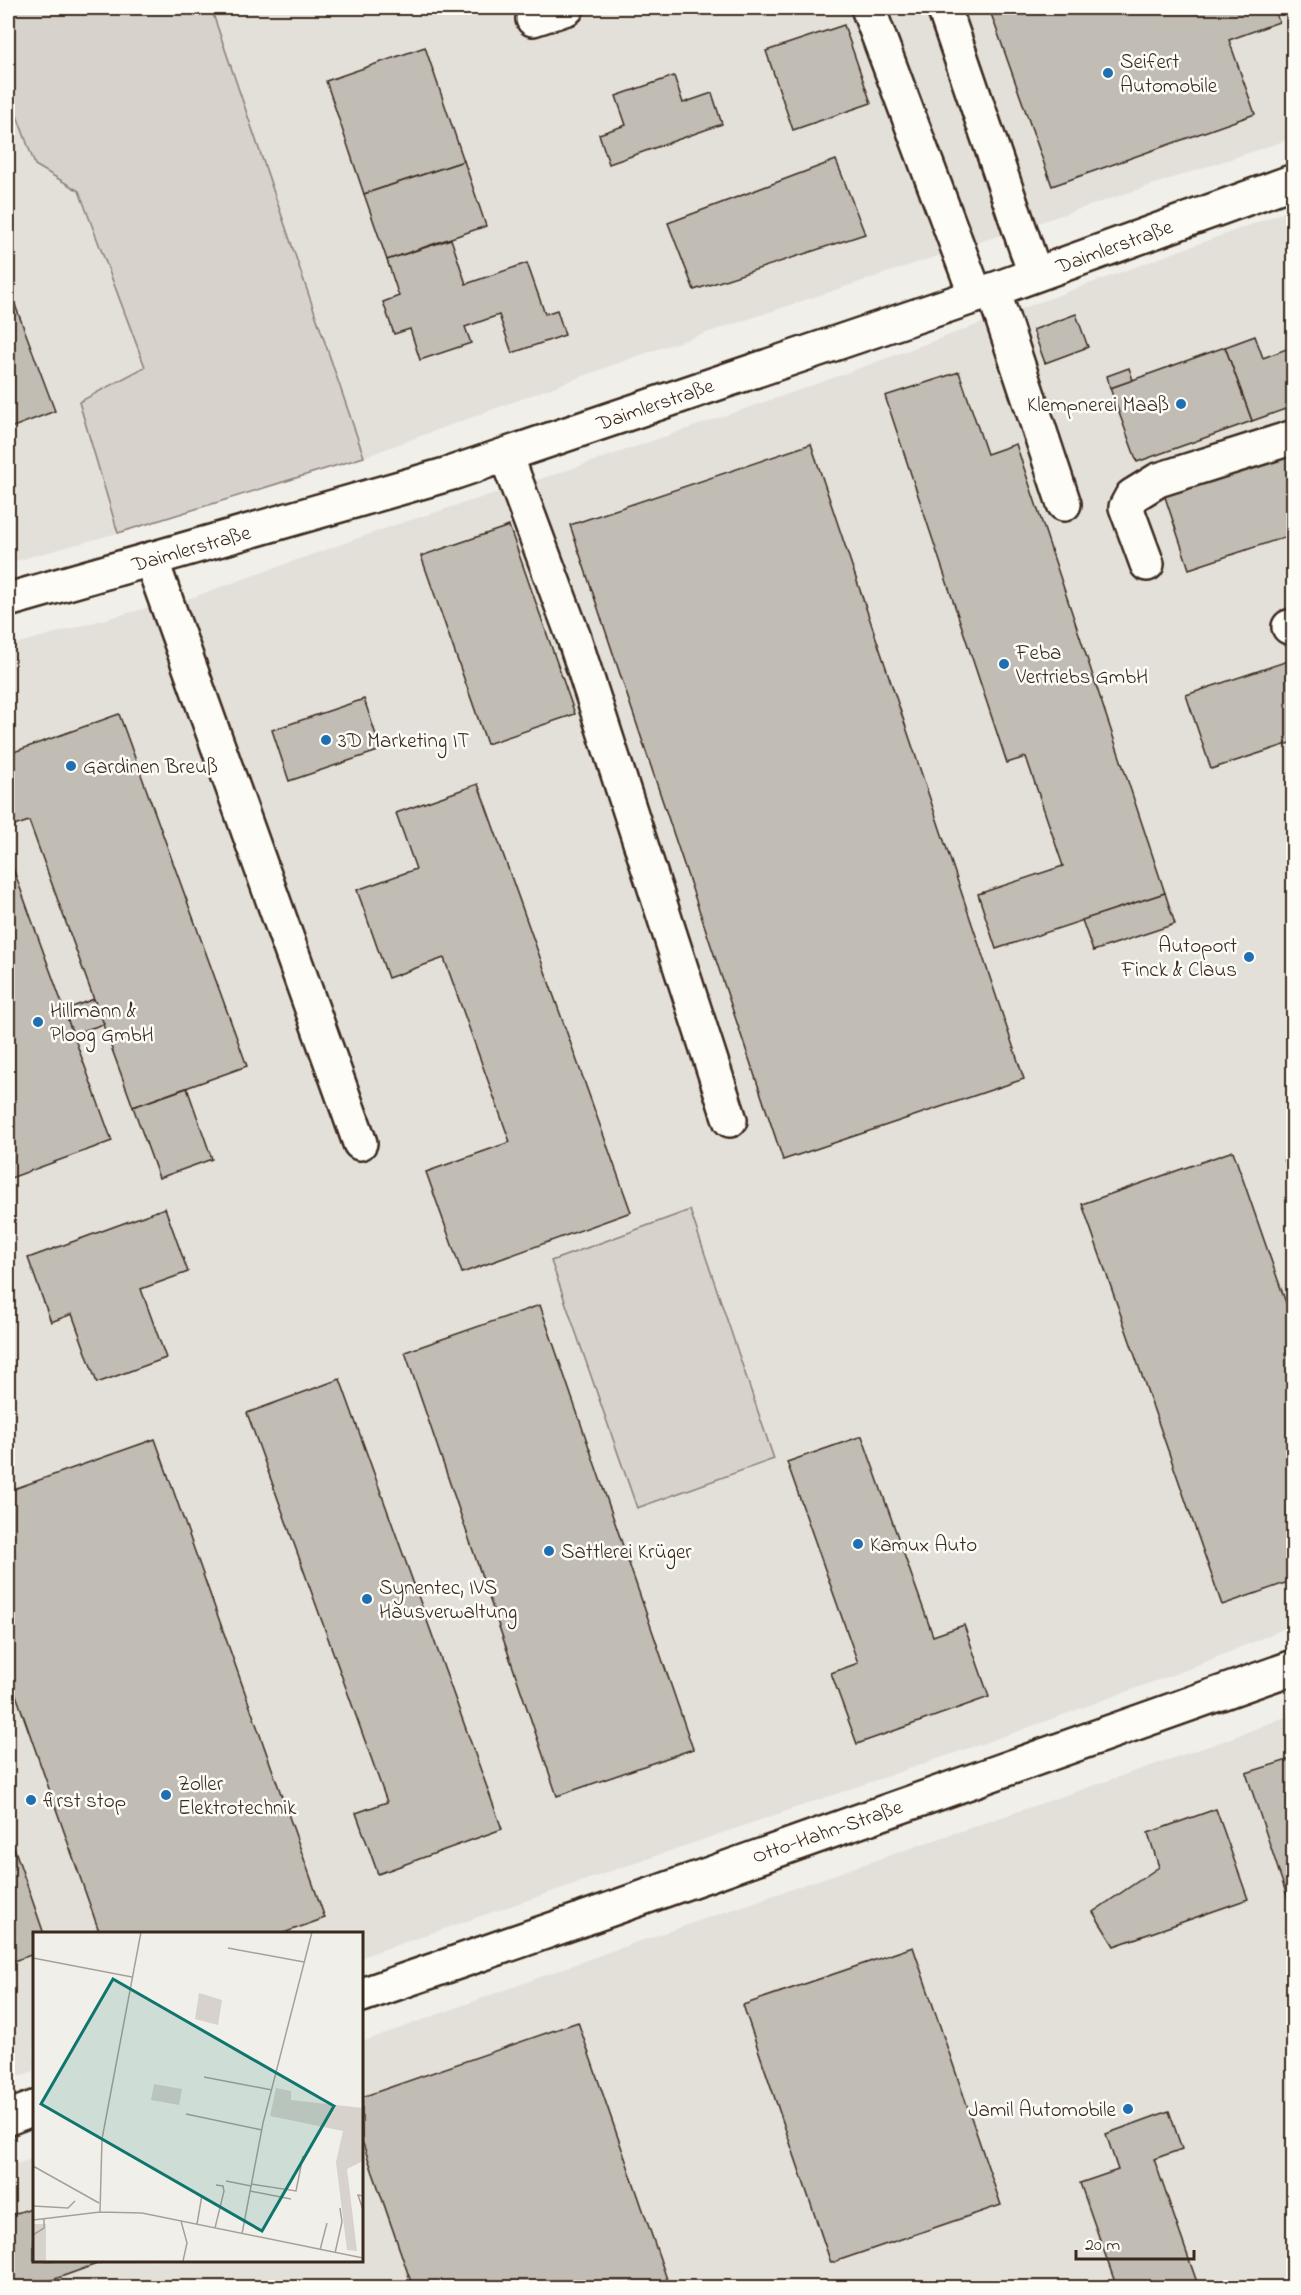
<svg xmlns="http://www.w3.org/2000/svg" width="1301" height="2295" font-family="'Indie Flower',sans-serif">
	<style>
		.built { fill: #e3e0da; fill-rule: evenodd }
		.green { fill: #d7d2cc; stroke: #897e75; stroke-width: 1.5 }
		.building { fill: #c1bcb4; stroke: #3b2a1e; stroke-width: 1.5 }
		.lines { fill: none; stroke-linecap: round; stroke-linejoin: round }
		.minor-casing { stroke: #3b2a1e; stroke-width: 38 }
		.minor { stroke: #fdfcf7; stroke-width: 33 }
		.poi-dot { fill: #1f6fb2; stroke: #fdfcf7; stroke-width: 2 }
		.labels { text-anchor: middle; stroke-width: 5; stroke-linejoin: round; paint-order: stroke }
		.poi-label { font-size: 21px; fill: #3b2a1e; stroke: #fdfcf7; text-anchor: start }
		.street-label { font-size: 21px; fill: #3b2a1e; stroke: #fdfcf7 }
		.inset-road { fill: none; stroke: #a8a098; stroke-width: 1.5 }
		.view { fill: #0f766e; fill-opacity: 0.15; stroke: #0f766e; stroke-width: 3 }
		.inset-edge { fill: none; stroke: #3b2a1e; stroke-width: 3 }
	</style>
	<rect width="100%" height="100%" fill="#f1efea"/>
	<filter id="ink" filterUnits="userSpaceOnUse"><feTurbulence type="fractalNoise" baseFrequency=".0167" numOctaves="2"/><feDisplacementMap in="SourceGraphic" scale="12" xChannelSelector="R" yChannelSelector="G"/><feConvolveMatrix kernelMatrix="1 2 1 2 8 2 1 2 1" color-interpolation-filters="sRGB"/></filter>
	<g filter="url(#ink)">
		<g class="built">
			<path d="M211,8H1293V138L643,354L364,457Z"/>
			<path d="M8,91L35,165L78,190L145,367L79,402L118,533L8,563Z"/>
			<path d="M1293,209V1625L1186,1670L1016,1732L362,1957V1934H34V2071L8,2080V646L150,607L168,606L395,525L568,470L808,387ZM690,1210L637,1508L551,1261Z"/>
			<path d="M1293,1714V2287H8V2167L34,2158V2260H362V2042L614,1950L1226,1740Z"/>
		</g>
		<g class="green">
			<path d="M8,8H211L364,457L118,533L79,402L145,367L79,191L35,165L8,91Z"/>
			<path d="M690,1210L774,1459L637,1508L551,1261Z"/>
		</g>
		<g class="building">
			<path d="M989,8H1274L1279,22L1229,40L1255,114L1052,186Z"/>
			<path d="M844,25L871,103L793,130L766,51Z"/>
			<path d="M425,47L464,161L364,194L326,81Z"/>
			<path d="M674,76L683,103L712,93L722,124L609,164L599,134L626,125L616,96Z"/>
			<path d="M836,160L865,234L694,290L668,223Z"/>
			<path d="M464,161L486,226L387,260L364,194Z"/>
			<path d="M451,239L466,284L527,263L545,314L557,310L565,335L512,353L499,315L465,327L471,343L420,360L410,329L394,334L383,302L399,296L387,260Z"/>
			<path d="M8,286L55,411L8,429Z"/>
			<path d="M1076,314L1088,347L1045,363L1033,330Z"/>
			<path d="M1255,336L1263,358L1294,346V406L1252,421L1225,347Z"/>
			<path d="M1225,347L1252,421L1137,462L1110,388Z"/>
			<path d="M1129,368L1133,380L1110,388L1107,376Z"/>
			<path d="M959,372L987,454L1016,444L1165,893L996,949L978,894L1063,866L1026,757L1007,763L885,396Z"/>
			<path d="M811,444L1024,1079L783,1160L570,525Z"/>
			<path d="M1294,450V534L1189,569L1164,494Z"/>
			<path d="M509,526L575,714L487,744L421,556Z"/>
			<path d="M1294,659V742L1211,769L1186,695Z"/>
			<path d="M364,699L381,750L289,781L272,730Z"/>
			<path d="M119,714L247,1066L133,1107L29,821L8,828V754Z"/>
			<path d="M478,784L631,1212L462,1273L426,1172L510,1142L444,958L388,978L357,890L416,869L396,813Z"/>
			<path d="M10,860L112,1141L8,1179V861Z"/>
			<path d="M1165,893L1175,924L1093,951L1082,920Z"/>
			<path d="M94,999L104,1024L73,1034L64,1010Z"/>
			<path d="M187,1088L212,1159L159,1178L133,1107Z"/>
			<path d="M1233,1151L1294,1326V1580L1222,1605L1082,1204Z"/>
			<path d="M1294,1155V1184L1284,1159Z"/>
			<path d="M165,1208L188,1272L141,1289L166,1358L97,1383L72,1314L51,1322L28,1258Z"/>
			<path d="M540,1305L693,1749L557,1796L405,1352Z"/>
			<path d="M340,1379L502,1829L378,1874L356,1813L387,1802L247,1413Z"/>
			<path d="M862,1436L933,1636L964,1625L989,1697L857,1744L831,1673L858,1663L787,1462Z"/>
			<path d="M155,1439L325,1918L281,1934H100L8,1672V1491Z"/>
			<path d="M1294,1758V1917L1246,1773Z"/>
			<path d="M1216,1809L1248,1899L1114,1946L1093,1912L1159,1867L1148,1833Z"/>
			<path d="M8,1830L44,1934H34V1954L8,1963Z"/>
			<path d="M913,1947L1001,2205L831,2263L743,2005Z"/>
			<path d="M578,2022L670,2288H413L362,2141V2097Z"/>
			<path d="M1169,2111L1182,2149L1154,2159L1199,2288H1117L1080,2183L1118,2170L1106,2134Z"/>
			<path d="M34,2207V2260H108L30,2288H8V2216Z"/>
		</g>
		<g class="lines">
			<g class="minor-casing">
				<g id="minor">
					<path d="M868,8L976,296"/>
					<path d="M944,8L1035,274"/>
					<path d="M533,19L567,8"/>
					<path d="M993,290L1064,504"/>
					<path d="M506,455L574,638L730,1120"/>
					<path d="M151,559L360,1143"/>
					<path d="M1147,564L1126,507L1132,496L1158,480L1294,437"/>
					<path d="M8,600L452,473L993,290L1294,181"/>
					<path d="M1289,627L1294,626"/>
					<path d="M362,1995L580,1920L1294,1667"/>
					<path d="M8,2118L34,2108"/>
				</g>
			</g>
			<use href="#minor" class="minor"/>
		</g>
	</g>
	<g class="poi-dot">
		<circle cx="1108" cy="73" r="6"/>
		<circle cx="1181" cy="404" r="6"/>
		<circle cx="1004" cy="664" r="6"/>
		<circle cx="326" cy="740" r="6"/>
		<circle cx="71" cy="766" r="6"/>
		<circle cx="1249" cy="957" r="6"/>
		<circle cx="38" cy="1022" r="6"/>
		<circle cx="858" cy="1544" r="6"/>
		<circle cx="549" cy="1551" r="6"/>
		<circle cx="367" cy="1599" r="6"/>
		<circle cx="166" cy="1795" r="6"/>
		<circle cx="31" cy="1800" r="6"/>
		<circle cx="1128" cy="2109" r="6"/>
	</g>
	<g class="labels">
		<g class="poi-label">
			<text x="1120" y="68">Seifert<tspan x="1120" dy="24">Automobile</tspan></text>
			<text x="1169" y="411" text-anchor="end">Klempnerei Maaß</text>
			<text x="1016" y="659">Feba<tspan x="1016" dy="24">Vertriebs GmbH</tspan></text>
			<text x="338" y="747">3D Marketing IT</text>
			<text x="83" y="773">Gardinen Breuß</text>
			<text x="1237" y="952" text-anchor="end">Autoport<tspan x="1237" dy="24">Finck &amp; Claus</tspan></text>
			<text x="50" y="1017">Hillmann &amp;<tspan x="50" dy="24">Ploog GmbH</tspan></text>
			<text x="870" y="1551">Kamux Auto</text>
			<text x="561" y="1558">Sattlerei Krüger</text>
			<text x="379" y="1594">Synentec, IVS<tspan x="379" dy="24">Hausverwaltung</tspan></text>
			<text x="178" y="1790">Zoller<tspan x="178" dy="24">Elektrotechnik</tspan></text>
			<text x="43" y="1807">first stop</text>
			<text x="1116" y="2116" text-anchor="end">Jamil Automobile</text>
		</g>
		<g class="street-label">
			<text transform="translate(1114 246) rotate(-20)" y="7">Daimlerstraße</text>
			<text transform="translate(655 404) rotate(-19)" y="7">Daimlerstraße</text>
			<text transform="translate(191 548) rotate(-16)" y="7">Daimlerstraße</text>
			<text transform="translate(827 1831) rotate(-19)" y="7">Otto-Hahn-Straße</text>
		</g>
	</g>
	<g transform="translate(33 1932)">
		<rect width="330" height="330" fill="#f1efea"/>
		<path d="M166,61L189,68L185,93L162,87ZM121,152L149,157L146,173L118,168ZM243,156L258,159V168L330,176V229L314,237L324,319L314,318L303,230L310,199L237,184ZM0,292H13V330H0Z" fill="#d7d2cc"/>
		<path class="inset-road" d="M195,16L271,30M0,26L99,45M171,145L239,158M153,182L229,198M0,234L66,271M193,249L218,254M218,252L263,259L270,224M217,259L258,267M330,264L325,263L330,278M0,274L35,276L42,269M67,280L69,207L108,0M0,288L67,280L109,281L330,326M148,289L154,311L150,329M164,292L169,263M182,296L191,259L190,254L183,253M209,302L230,191L279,0M0,303L11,296V287M287,318L294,291M302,321L309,290L307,276"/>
		<path class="view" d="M80,47L301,174L229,299L8,172Z"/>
		<rect width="330" height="330" class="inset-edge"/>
	</g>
	<rect width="1301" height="2295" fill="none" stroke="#fdfcf7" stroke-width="30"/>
	<rect x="15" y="15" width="1271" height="2265" fill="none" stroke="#3b2a1e" stroke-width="2" filter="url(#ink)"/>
	<path d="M1076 2250v9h118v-9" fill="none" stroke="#3b2a1e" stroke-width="3"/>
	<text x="1085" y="2250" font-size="18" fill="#3b2a1e" stroke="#fdfcf7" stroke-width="4.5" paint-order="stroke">20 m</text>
</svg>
